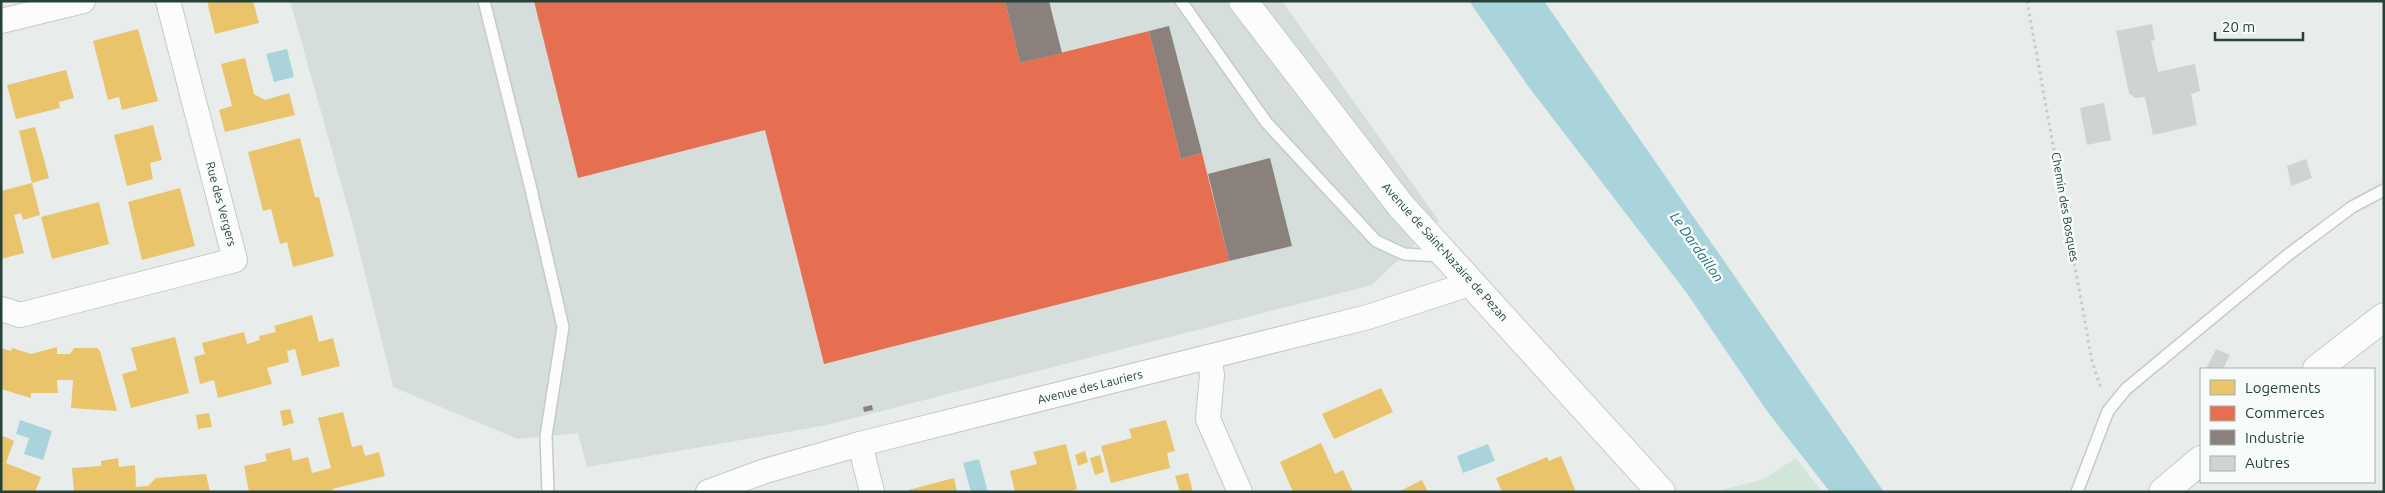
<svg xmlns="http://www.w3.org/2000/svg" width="2385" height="493" font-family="Ubuntu,sans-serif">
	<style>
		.built { fill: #d6dedb }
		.green { fill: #d1e6d8 }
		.water { fill: #a9d4db }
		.homes { fill: #e9c46a }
		.shops { fill: #e76f51 }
		.industry { fill: #8a817c }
		.building { fill: #cfd4d2 }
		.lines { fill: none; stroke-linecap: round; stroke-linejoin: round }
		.service-casing { stroke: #c5cac8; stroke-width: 14 }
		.minor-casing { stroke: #c5cac8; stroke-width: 26 }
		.tertiary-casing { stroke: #c5cac8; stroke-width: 30 }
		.secondary-casing { stroke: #c3cbc8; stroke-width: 30 }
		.path { stroke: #c3ccca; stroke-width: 3; stroke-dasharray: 2.5 4; stroke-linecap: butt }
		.service { stroke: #fcfcfc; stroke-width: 11 }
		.minor { stroke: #fcfcfc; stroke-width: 24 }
		.tertiary { stroke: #fcfcfc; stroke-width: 28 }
		.secondary { stroke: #fcfcfc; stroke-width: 28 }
		.labels { text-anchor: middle; stroke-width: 5; stroke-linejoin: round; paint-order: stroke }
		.street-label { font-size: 12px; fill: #24423a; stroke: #f7fbf9 }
		.water-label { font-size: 14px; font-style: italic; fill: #1c6f80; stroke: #f7fbf9 }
	</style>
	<rect width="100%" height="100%" fill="#e8edeb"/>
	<path class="built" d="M290,1H1282L1439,221L1372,285L827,425L587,467L578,433L518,439L393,387L353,226Z"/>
	<path class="green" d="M1796,458L1822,492H1713L1764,479Z"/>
	<g class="water">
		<path d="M1469,1H1544L1884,492H1830L1767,411L1686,292L1528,86Z"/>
		<path d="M287,49L294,77L274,82L266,54Z"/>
		<path d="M20,420L52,431L43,460L24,454L29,438L16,434Z"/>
		<path d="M1488,444L1495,461L1463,473L1457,456Z"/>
		<path d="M979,459L988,492H971L963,463Z"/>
	</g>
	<g class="homes">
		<path d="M207,1H253L259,23L215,34Z"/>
		<path d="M138,29L158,101L122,110L119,97L108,100L93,41Z"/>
		<path d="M245,58L254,94L265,100L289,93L295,115L225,132L219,110L232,106L221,64Z"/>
		<path d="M66,70L74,98L59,102L60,108L16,119L7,85Z"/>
		<path d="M153,125L162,160L150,163L153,179L127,186L114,135Z"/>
		<path d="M35,127L49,178L32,183L19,131Z"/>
		<path d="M300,138L315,197H319L334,256L293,267L287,242L280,244L271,209L263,211L248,152Z"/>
		<path d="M32,183L40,215L23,220L21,213L14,215L24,253L1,259V191Z"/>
		<path d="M180,188L195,246L142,260L128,202Z"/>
		<path d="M99,202L109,244L52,259L41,217Z"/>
		<path d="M312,315L319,342L333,338L340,366L302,376L295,349L287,351L289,362L267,368L272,384L218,398L214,380L200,384L194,357L205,354L202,343L244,332L247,344L260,340L259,336L276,332L274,326Z"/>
		<path d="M175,337L189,393L131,408L122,374L137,370L131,348Z"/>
		<path d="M57,347V354H70L74,348H97L100,351L117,411L71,408L73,380H57L58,393H31V398L1,389V348L11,351L12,348L31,354Z"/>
		<path d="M1381,388L1393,412L1334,439L1322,414Z"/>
		<path d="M290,409L294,423L283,426L280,411Z"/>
		<path d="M343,412L352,447L362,445L365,456L379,452L385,476L336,488L331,490L332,492H249L244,466L267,461L265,454L290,448L293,461L308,457L312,473L331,468L318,418Z"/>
		<path d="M209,413L212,427L198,429L196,415Z"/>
		<path d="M1166,420L1175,451L1167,453L1170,468L1111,483L1101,446L1132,438L1129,429Z"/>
		<path d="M1,435L14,441L6,463L41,477L35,492H1Z"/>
		<path d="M1321,443L1335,474L1343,470L1353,492H1293L1280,462Z"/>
		<path d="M1066,444L1077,489L1068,492H1015L1010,471L1037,464L1033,452Z"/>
		<path d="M1085,451L1088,462L1078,466L1075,455Z"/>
		<path d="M1100,455L1104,472L1095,475L1090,458Z"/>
		<path d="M1561,456L1576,492H1502L1496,478L1547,457L1549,461Z"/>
		<path d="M118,458L119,467L135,465L136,487L148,486L156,478L206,474L210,492H74L72,468L101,466V461Z"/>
		<path d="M1188,473L1193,492H1180L1175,476Z"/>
		<path d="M954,478L957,492H909L908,490Z"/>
		<path d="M1422,480L1428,492H1398Z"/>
	</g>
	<path class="shops" d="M534,1H1005L1020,63L1149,31L1181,159L1202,153L1229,261L824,364L765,130L578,178Z"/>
	<g class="industry">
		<path d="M1005,1H1049L1062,53L1020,63Z"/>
		<path d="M1169,26L1202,153L1181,159L1149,31Z"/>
		<path d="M1270,158L1292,246L1229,261L1208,174Z"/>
		<path d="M872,405L873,410L864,412L863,407Z"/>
	</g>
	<g class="building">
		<path d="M2152,24L2155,40L2151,41L2158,72L2195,64L2200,91L2191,94L2197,125L2153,135L2145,97L2135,98L2129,93L2116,31Z"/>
		<path d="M2104,103L2111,140L2087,145L2080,108Z"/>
		<path d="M2306,159L2312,178L2291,186L2287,166Z"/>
		<path d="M2216,349L2230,355L2223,369H2206Z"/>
	</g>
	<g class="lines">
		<g class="service-casing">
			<g id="service">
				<path d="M484,1L530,185L563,327L546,436L548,492"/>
				<path d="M1181,1L1266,122L1376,241L1404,254L1441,256"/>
				<path d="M2077,492L2108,411L2126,389L2289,254L2352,207L2384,190"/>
			</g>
		</g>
		<g class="minor-casing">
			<g id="minor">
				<path d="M1,21L83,1"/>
				<path d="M1,309L20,315L235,260L168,1"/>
				<path d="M1209,357L1212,375L1208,419L1240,492"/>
				<path d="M860,444L872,492"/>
				<path d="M708,492L765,471L860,444L1368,317L1472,283"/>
			</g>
		</g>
		<g class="tertiary-casing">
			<path id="tertiary" d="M1243,1L1401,206L1661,492"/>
		</g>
		<g class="secondary-casing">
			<g id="secondary">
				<path d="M2317,369L2384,317"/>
				<path d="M2163,492L2201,460"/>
			</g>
		</g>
		<path class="path" d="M2027,1L2092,361L2101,389"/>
		<use href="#service" class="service"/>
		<use href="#minor" class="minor"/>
		<use href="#tertiary" class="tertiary"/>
		<use href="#secondary" class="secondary"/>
	</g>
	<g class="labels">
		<g class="street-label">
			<text transform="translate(221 204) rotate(75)" y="4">Rue des Vergers</text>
			<text transform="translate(2065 207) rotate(80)" y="4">Chemin des Bosques</text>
			<text transform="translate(1445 252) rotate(48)" y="4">Avenue de Saint-Nazaire de Pezan</text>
			<text transform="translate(1090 387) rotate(-14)" y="4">Avenue des Lauriers</text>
		</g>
		<g class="water-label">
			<text transform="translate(1697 247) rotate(55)" y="5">Le Dardaillon</text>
		</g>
	</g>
	<rect width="2385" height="493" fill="none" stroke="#24423a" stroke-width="5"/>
	<rect x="2200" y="368" width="175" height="115" fill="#f7fbf9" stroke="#a3b1ad"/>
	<rect x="2210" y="380" width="25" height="15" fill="#e9c46a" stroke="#a3b1ad"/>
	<text x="2245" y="393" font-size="15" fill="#24423a">Logements</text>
	<rect x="2210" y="406" width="25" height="15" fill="#e76f51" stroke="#a3b1ad"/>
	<text x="2245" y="418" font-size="15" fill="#24423a">Commerces</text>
	<rect x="2210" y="430" width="25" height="15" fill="#8a817c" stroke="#a3b1ad"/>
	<text x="2245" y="443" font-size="15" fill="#24423a">Industrie</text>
	<rect x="2210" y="456" width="25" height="15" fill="#cfd4d2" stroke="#a3b1ad"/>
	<text x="2245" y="468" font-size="15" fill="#24423a">Autres</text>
	<path d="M2215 32v8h88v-8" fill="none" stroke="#24423a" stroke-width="2.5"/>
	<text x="2222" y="32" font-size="15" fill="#24423a" stroke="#f7fbf9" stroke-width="4" paint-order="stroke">20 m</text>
</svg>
